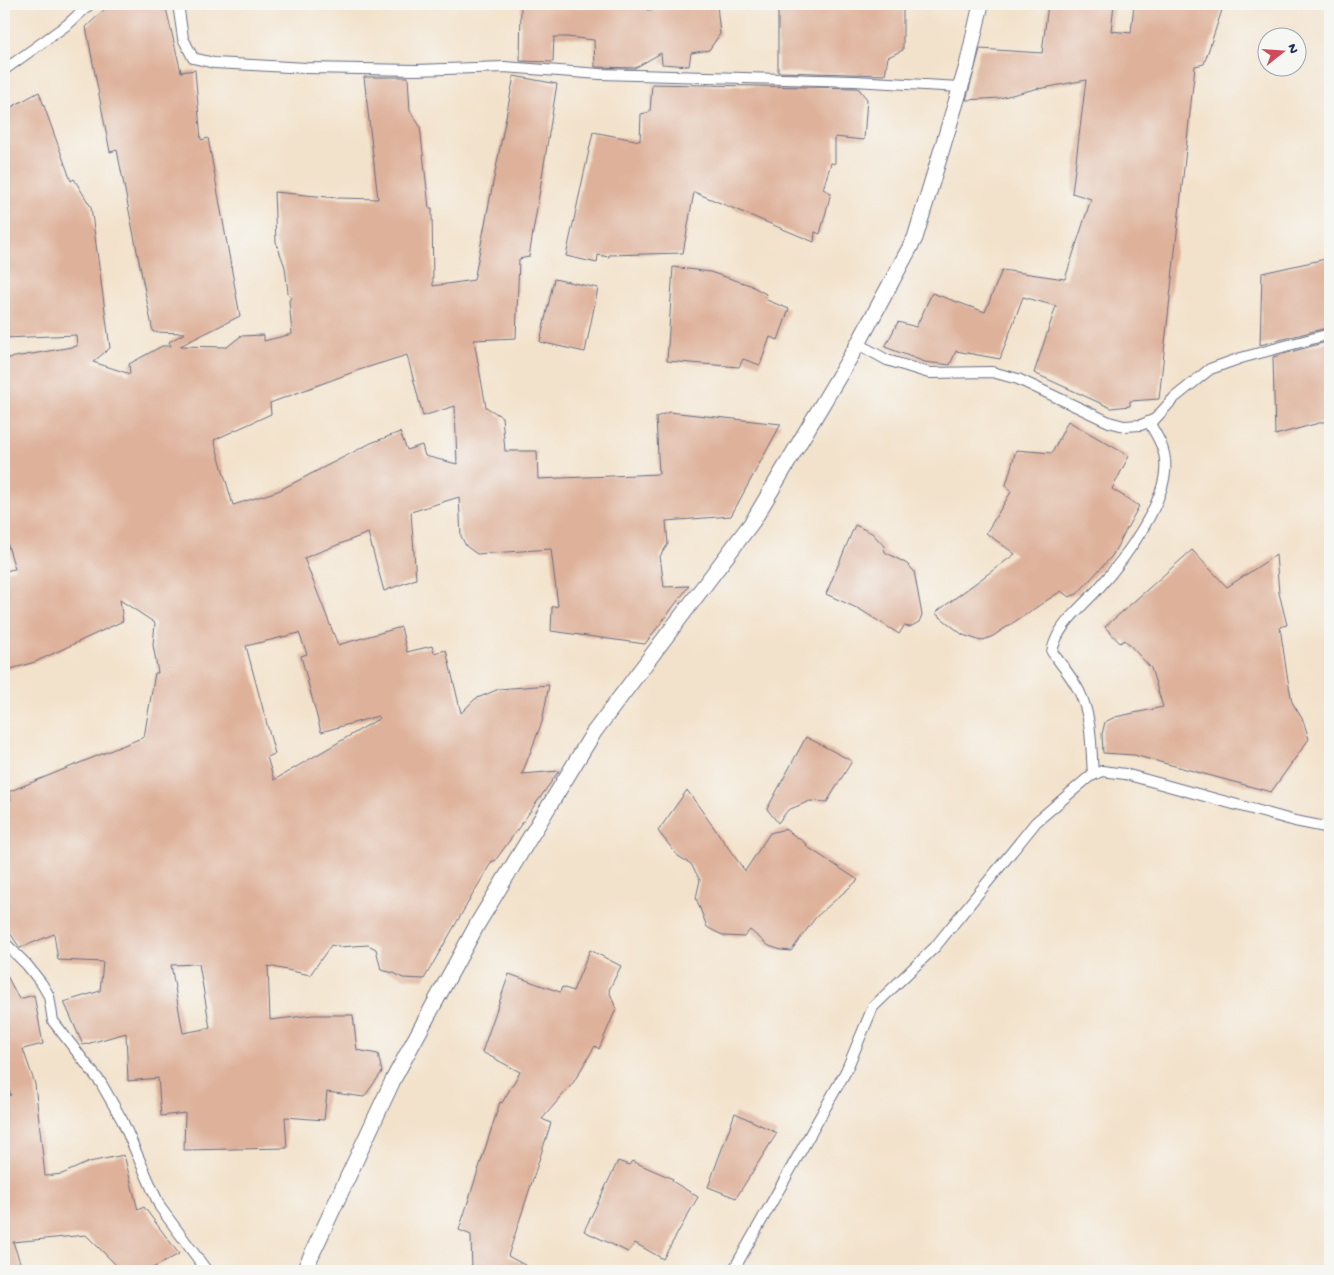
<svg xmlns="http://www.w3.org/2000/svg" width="1334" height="1275" font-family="'Gochi Hand',sans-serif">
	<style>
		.building { fill: #deb19a; fill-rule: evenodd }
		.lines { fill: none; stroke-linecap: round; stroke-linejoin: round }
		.street-casing { stroke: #676e84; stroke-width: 12 }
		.secondary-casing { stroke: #676e84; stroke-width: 17 }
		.street { stroke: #fff; stroke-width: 10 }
		.secondary { stroke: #fff; stroke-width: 15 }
	</style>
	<rect width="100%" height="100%" fill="#f6f6f2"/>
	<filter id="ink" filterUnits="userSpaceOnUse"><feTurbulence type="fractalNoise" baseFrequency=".02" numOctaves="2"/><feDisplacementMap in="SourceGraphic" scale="10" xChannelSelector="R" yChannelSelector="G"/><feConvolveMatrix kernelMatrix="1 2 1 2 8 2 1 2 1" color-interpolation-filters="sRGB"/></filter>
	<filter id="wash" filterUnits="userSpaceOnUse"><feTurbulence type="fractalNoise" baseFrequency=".0096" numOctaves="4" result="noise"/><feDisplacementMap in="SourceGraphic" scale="20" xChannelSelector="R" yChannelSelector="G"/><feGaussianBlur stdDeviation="1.12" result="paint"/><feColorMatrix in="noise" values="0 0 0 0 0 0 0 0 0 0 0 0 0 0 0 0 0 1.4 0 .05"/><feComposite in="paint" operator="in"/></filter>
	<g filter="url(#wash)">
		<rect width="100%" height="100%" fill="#f3e2cb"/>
		<g id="blocks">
			<g class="building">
				<path d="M110,4H165L181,72L195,70L201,140L208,138L240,316L180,346L227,347L241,336L264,335V341L292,334L289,300L291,298L288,293L285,267L276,242L274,192L338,198L378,199L364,77H408L410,111L420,126L429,208H432L433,286L474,280L514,76L557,84L529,257L519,259L516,338L474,340L486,407L502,417L505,451H537L538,479L659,474L656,417L669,412L781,424L731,516L666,521L668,544L660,556L664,587L689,586L645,644L551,631L552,607L558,606L551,549L477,554L466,546L461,536L459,497L411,512L416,579L384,591L368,533L304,558L338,645L401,627L407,652L432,646L434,653L446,650L461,713L475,699L499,689L549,685L542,722L522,774L559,771L495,861H492L424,979L403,978L394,973L381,970L376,949L368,945L339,947L331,945L310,975L268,966L270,1020L313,1015H353L357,1050L378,1054L382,1072L364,1097L327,1092L324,1120L285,1117L287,1148L184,1150L185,1113L161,1116L158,1078L128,1081L126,1033L83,1045L64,1002L100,991L103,962L58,960L54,934L20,948L4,924V803L11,800L8,792L144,737L155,673H158L153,645L155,623L120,600L123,621L35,662L4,671V571L15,569L4,532V359L77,346L76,335L4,338V111L39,92L71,181L74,179L91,207L110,348L93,362L130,374L129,364L162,346H171L169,342L185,333L153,332L117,150L110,152L86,27ZM407,355L423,416L455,406L457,464L425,456L422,445L407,450L400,432L371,443L278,491L233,505L214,440L271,414L270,403L356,371ZM299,633L307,654L301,656L321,732L378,716L380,718L274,780L267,757L275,754L246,646ZM199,964L210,1028L183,1033L171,965Z"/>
				<path d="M521,4H647V10L717,5L720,34L709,50L691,53L689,66L662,64L661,53L635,68L595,67L594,40L567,37H554L553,62L520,61Z"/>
				<path d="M778,4H903V50L888,57L885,75L778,72Z"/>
				<path d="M1048,4H1114L1111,31L1131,33L1134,4H1224L1204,64L1195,66L1159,399L1130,401V406L1111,408L1034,373L1056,306L1023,297L1000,359L956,351L950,365L925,362L885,347L898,322L916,327L932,293L985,312L1002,270L1065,279L1091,199L1072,193L1086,80L1038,89L1039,88L1000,98L966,100L980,49L1042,53Z"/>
				<path d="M652,84L858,88L867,99L864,140L835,137V164L831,163L823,189L831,193L820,234L815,232L814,242L694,192L683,253L609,255V257L598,255L597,263L566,256L593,132L640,141L641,114L650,112Z"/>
				<path d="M1330,258V327L1260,345L1262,273Z"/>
				<path d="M673,267L710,272L750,285L766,294L764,299L789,309L778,340L770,337L760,365L743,359L739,367L667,361Z"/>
				<path d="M554,279L598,288L585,352L540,342Z"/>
				<path d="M1330,341V420L1275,435L1273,357Z"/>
				<path d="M1068,421L1129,456L1112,489L1139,506L1112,556L1077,594L1069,597L1061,591L993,636L981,641L963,635L935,613L1015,554L986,533L1011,492L1006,485L1016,450L1052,453Z"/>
				<path d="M855,525L872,533L884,546L885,552L907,564L914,571L922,615L919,622L910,627L904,626L899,634L861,610L826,594Z"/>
				<path d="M1192,550L1227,587L1276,555L1279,593L1287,625L1280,627L1287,675L1292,702L1303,720L1309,739L1271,792L1134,755L1103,753L1102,734L1105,722L1115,717L1163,707L1151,668L1125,640L1120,643L1105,627Z"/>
				<path d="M806,737L852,761L827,802L810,801L788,810L778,823L767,809Z"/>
				<path d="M687,790L745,871L770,833L785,829L807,844L806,846L858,880L816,917L791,951L781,950L769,946L750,930L744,937L725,936L714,931L707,927L696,898L700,880L691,864L678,856L658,831Z"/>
				<path d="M590,950L621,966L609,990L616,1009L599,1049L595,1046L573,1083L542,1119L551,1123L508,1256L536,1271H472L471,1235L459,1230L500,1102L502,1103L520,1072L482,1052L509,974L560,992L562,987L573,991Z"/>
				<path d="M4,970L19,999L34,995L43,1044L23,1049L35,1084L45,1176L62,1174L89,1162L124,1155L138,1210L144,1207L179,1254L147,1271H122L86,1235L13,1242L23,1271H4V1097L11,1095L4,1077Z"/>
				<path d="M735,1113L777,1133L736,1198L708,1187Z"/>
				<path d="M618,1161L629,1165L632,1161L673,1179L672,1181L698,1197L663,1259L635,1243L628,1252L584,1231Z"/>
			</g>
		</g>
	</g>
	<g filter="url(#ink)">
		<use href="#blocks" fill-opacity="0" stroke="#676e84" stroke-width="1"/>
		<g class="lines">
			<g class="street-casing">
				<g id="street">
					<path d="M178,4L183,38L193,58L214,63L306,68L416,70L504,67L600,74L854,81L960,87"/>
					<path d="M4,70L68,24L90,4"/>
					<path d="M858,344L887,360L929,373L992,372L1018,379L1109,422L1124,426L1141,425L1155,419L1174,398L1210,369L1241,358L1330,334"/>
					<path d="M1093,775C1091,746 1092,717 1079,691C1072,677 1061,664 1052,652C1057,625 1080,609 1098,589C1123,561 1170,499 1165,460C1164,446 1155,433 1149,422"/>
					<path d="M4,942L27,965L42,984L49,996L53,1021L101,1083L122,1120L160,1207L207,1271"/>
					<path d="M733,1271L846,1071L873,1007L935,947L1036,822L1089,777L1102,771L1125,774L1295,821L1330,828"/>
				</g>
			</g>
			<g class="secondary-casing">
				<path id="secondary" d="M304,1271L394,1078L478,923L594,732L753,521L858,344L915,238L967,66L981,4"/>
			</g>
			<use href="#street" class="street"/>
			<use href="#secondary" class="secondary"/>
		</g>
	</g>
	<rect width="1334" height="1275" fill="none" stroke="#f6f6f2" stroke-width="20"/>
	<g transform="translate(1282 52) rotate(73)"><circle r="24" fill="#f6f6f2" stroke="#9ea6b7"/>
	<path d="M0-4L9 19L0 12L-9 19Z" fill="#d1495b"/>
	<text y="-8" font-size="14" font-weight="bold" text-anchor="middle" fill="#1b2f5e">N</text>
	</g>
</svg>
